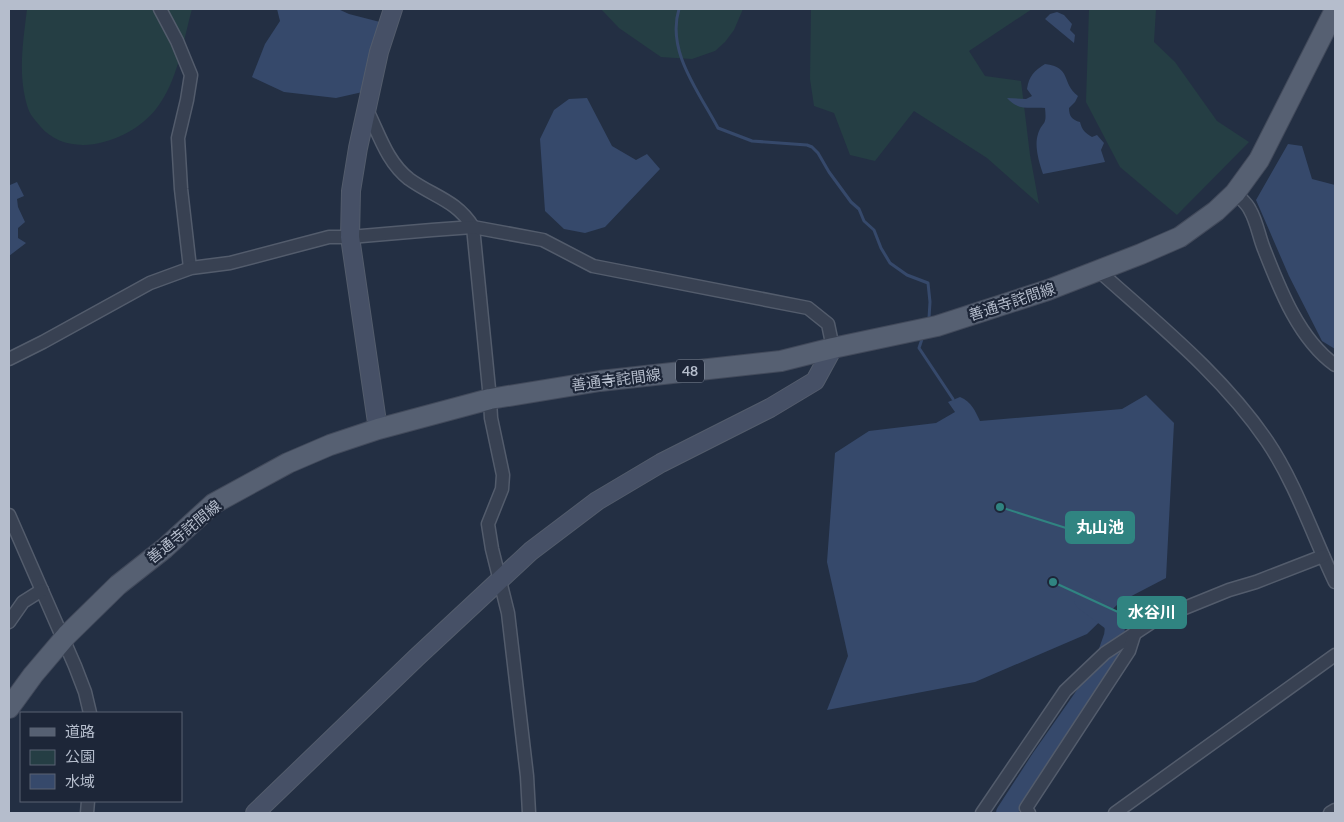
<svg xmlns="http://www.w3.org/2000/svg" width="1344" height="822" font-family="Lato,'Noto Sans JP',sans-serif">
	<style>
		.green { fill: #253e44 }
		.water { fill: #36496b }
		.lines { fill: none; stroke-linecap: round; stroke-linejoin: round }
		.stream { stroke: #36496b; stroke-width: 3 }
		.river { stroke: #36496b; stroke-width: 20 }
		.street-casing { stroke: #535c6c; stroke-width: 15 }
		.secondary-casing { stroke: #535c6c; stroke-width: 20 }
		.primary-casing { stroke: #424a5b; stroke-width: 22 }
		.street { stroke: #384152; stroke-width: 12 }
		.secondary { stroke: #465066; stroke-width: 18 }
		.primary { stroke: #566072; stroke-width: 20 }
		.labels { text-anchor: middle; stroke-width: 4.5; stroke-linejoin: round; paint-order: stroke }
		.shield { fill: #1d2638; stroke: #8790a0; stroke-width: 1 }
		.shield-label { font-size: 14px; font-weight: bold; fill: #b5bdcc }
		.street-label { font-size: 15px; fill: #b5bdcc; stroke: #1d2638 }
		.leader { fill: none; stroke: #308481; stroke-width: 2 }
		.callout-dot { fill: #308481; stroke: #1d2638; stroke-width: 2 }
		.callout { fill: #308481; stroke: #308481; stroke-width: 2 }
		.callout-label { font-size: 16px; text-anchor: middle; font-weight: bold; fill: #fff }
	</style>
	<rect width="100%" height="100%" fill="#232f43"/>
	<g class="green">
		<path d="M27,9H192C183,42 178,81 156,109C131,141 70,162 40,126C36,121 31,116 29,111C17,77 23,43 27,9Z"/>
		<path d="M601,9H743L734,30L725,42L715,51L692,59L661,57L619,28Z"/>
		<path d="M811,9H1032L969,51L985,76L1021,81L1030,155L1039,204L987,158L914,111L875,161L850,155L834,113L814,106L810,79Z"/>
		<path d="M1089,9H1156L1154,42L1175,62L1217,121L1249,142L1177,215L1120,167L1086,102Z"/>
	</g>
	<g class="water">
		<path d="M277,9H338L349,14L380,22L367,91L336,98L284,92L252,77L265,44L280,21Z"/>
		<path d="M1057,12L1064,15L1072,24L1070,30L1075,35L1074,43L1045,19L1050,14Z"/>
		<path d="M1045,64C1072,67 1061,83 1078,96L1075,102L1069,108C1069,116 1072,120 1080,122C1082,130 1085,133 1092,137L1097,135L1104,143L1101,150L1105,162L1043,174C1039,162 1034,146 1038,134C1043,120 1047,127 1045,108C1029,107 1018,111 1007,98L1026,99L1032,96L1027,89C1029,76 1034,71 1045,64Z"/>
		<path d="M587,98L612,146L636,160L647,154L660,169L605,227L585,233L564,229L545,211L540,139L554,110L569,99Z"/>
		<path d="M1288,144L1302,146L1312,179L1335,185V349L1322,341L1289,276L1256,200Z"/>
		<path d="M17,182L24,196L17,199L18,207L25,222L18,228V238L26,243L9,256V193L10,185Z"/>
		<path d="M1146,395L1174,423L1166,578L1120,602L1087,634L975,682L827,710L848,656L827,562L835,453L869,431L936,423L955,412L948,402L960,397C972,402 975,411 980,421L1122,409Z"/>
	</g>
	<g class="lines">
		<g class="stream">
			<path d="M679,9C666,51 699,92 718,128L752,141L807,145L812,147L818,153L829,172L851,202L859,209L864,221L874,230L881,248L890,263L907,275L928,283L930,302L929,318"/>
			<path d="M922,339L919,348L953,399"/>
		</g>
		<path class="river" d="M1006,813L1041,759L1101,673L1114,636L1115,627L1112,621L1084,600"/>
		<g class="street-casing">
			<g id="street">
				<path d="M160,9L177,41L191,75L187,100L178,138L181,189L190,268"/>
				<path d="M367,110C379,134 387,162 409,179C434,197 456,200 473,227L490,399L491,418L503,475L502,489L488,524L492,549L508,613L527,776L529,813"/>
				<path d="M1235,193C1240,198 1247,203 1250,210C1257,222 1259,237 1264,249C1280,290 1299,339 1335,365"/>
				<path d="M1099,271C1158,324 1222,375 1267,441C1296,484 1313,536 1335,582"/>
				<path d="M9,359L43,342L150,283L191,268L230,263L329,237H350L432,230L473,227L543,240L593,266L808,308L828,324L833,348"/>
				<path d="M9,515L75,666L85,692L90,713"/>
				<path d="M9,622L23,602L42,590"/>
				<path d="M87,813L88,801"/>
				<path d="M982,813L1065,691L1105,653L1155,620L1229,590L1256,582L1323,556"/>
				<path d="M1029,813L1026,808L1129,651L1135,632"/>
				<path d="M1115,813L1335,655"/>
				<path d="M1330,813L1335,810"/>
			</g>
		</g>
		<g class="secondary-casing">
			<g id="secondary">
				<path d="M378,429L350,237L351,191L358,148L379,52L393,9"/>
				<path d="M255,813L417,657L531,551L597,501L661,463L770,408L815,381L833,348"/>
			</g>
		</g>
		<g class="primary-casing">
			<path id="primary" d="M9,708L33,675L67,635L118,585L165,548L213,504L288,463L330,445L378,429L490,399L600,381L781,361L833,348L937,326L1048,290L1141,254L1180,237L1216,211L1235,193L1259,160L1335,10"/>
		</g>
		<use href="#street" class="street"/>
		<use href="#secondary" class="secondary"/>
		<use href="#primary" class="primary"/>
	</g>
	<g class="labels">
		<rect class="shield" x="676" y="359.5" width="28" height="23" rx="4"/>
		<g class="shield-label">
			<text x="690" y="376">48</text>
		</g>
		<g class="street-label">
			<text transform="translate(1012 302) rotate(-18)" y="5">善通寺詫間線</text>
			<text transform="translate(616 380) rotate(-7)" y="5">善通寺詫間線</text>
			<text transform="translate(184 532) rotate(-39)" y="5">善通寺詫間線</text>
		</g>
	</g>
	<path class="leader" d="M1000 507L1066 528M1053 582L1118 612"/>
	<g class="callout-dot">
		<circle cx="1000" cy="507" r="5"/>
		<circle cx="1053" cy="582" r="5"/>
	</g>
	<g class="callout">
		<rect x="1066" y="512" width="68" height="31" rx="5"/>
		<rect x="1118" y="597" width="68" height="31" rx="5"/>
	</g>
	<g class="callout-label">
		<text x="1100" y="533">丸山池</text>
		<text x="1152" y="618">水谷川</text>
	</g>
	<rect width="1344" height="822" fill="none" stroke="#b5bdcc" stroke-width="20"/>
	<rect x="20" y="712" width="162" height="90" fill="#1d2638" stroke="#5a6273"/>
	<rect x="30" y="728" width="25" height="8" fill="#566072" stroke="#5a6273"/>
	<text x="65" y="737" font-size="15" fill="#b5bdcc">道路</text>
	<rect x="30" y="750" width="25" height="15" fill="#253e44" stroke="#5a6273"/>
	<text x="65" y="762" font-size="15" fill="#b5bdcc">公園</text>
	<rect x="30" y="774" width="25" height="15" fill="#36496b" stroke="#5a6273"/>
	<text x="65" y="787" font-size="15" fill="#b5bdcc">水域</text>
</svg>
